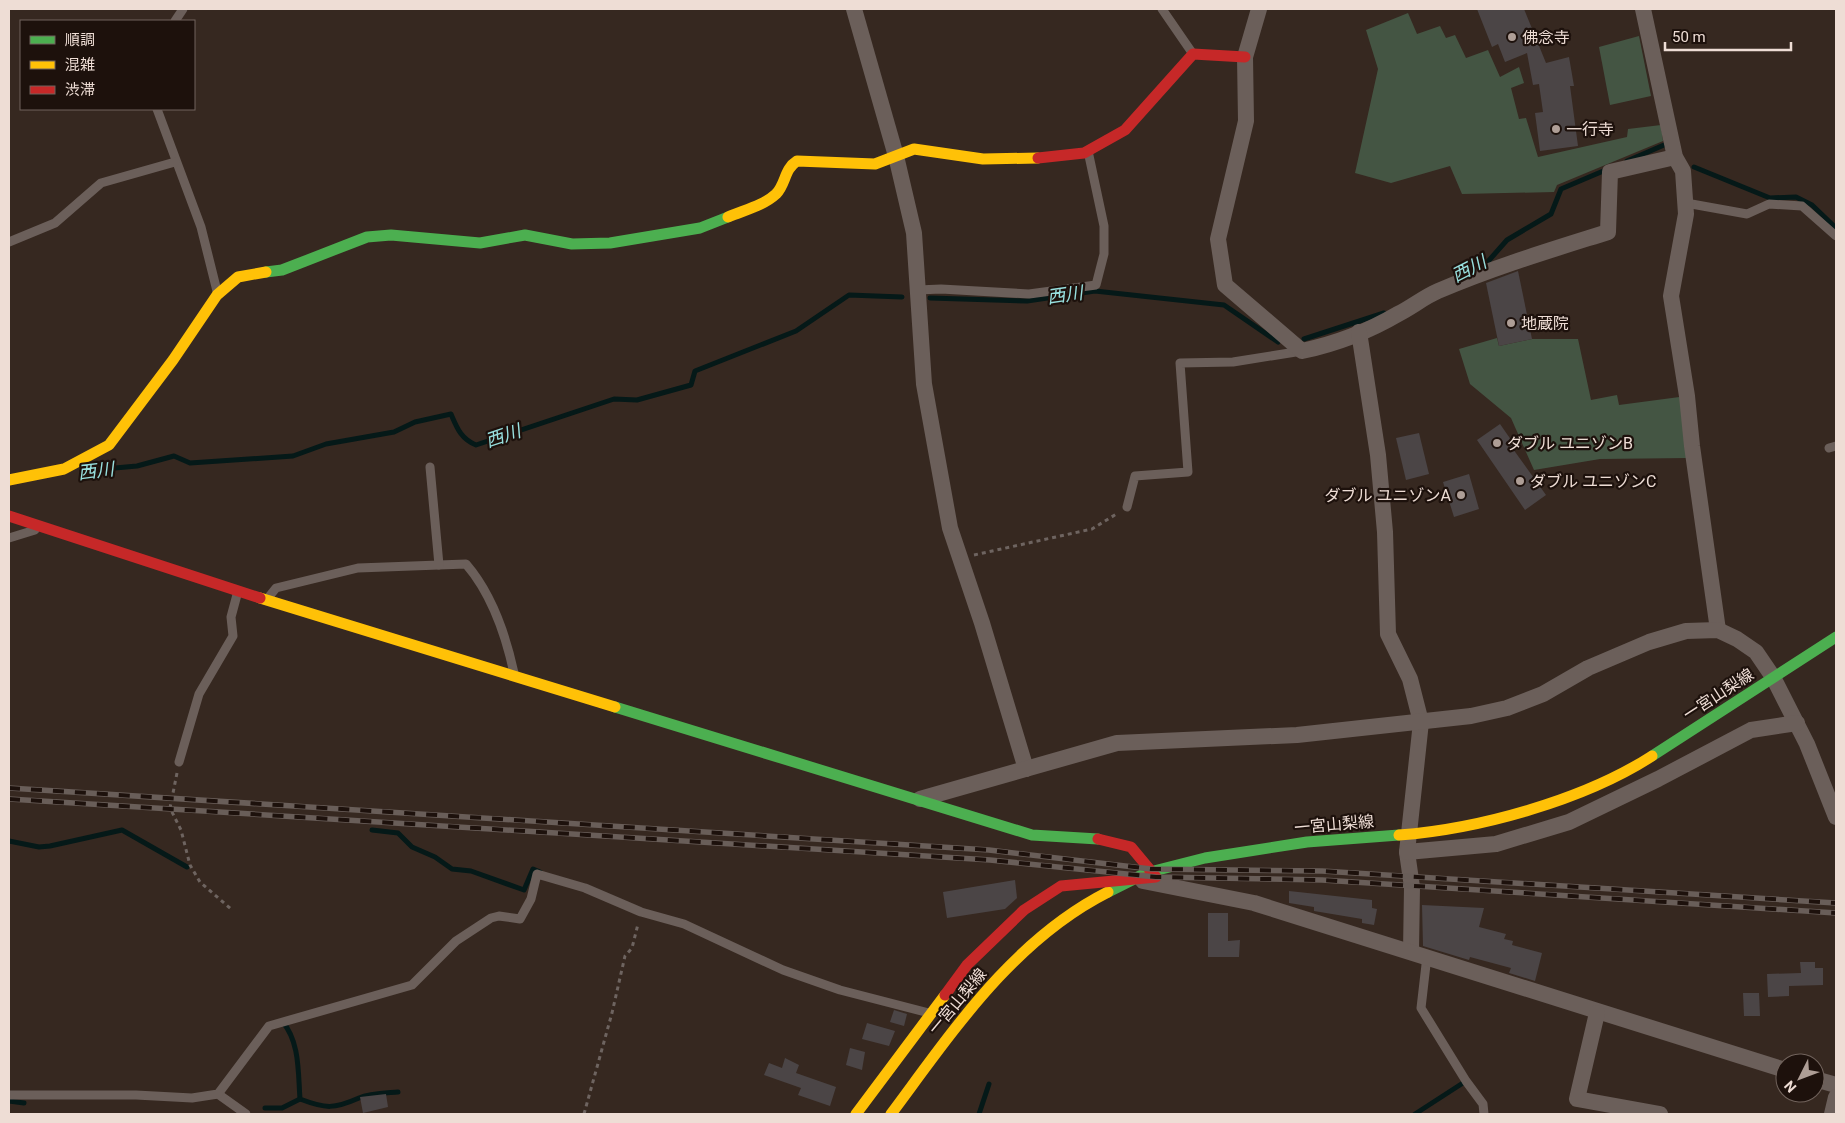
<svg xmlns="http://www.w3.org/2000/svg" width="1845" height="1123" font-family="Roboto,'Noto Sans JP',sans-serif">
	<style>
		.green { fill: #445543 }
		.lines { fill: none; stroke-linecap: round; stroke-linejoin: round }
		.stream { stroke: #051918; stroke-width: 5 }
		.building { fill: #4b4546 }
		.path { stroke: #6e6460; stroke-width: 3; stroke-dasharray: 4 4; stroke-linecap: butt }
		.lane { stroke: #6b5f5a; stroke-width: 9 }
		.street { stroke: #6b5f5a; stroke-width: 16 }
		.fast { stroke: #4caf50; stroke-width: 11 }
		.slow { stroke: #ffc107; stroke-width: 11 }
		.jam { stroke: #c62828; stroke-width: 11 }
		.rail-casing { stroke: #695e59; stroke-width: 5.5 }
		.rail { stroke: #1d110c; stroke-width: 4; stroke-dasharray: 11; stroke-linecap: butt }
		.poi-dot { fill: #ae9e96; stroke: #1d110c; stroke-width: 2 }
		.labels { text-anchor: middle; stroke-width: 4.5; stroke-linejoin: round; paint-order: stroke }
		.poi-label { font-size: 16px; fill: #eeddd5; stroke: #1d110c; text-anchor: start }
		.street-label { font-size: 16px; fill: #eeddd5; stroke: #1d110c }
		.water-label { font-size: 18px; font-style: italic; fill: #98e0df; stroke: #1d110c }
	</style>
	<rect width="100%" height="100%" fill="#362820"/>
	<g class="green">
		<path d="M1408,13L1417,34L1440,26L1446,38L1455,35L1466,58L1488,50L1500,77L1519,67L1524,83L1511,88L1519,119L1526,118L1538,157L1627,137L1628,129L1661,125L1663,141L1557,185L1554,192L1462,194L1450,166L1391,183L1355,173L1378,69L1366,30Z"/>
		<path d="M1639,36L1651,96L1610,105L1599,47Z"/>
		<path d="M1497,338L1499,346L1532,339H1578L1591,400L1617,395L1619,405L1687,396L1688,458L1600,459L1534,470L1511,418L1470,384L1459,349Z"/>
	</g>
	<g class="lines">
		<g class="stream">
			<path d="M1627,161L1664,145"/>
			<path d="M1694,167L1770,198L1796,197L1812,205L1836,228"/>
			<path d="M1484,266L1507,240L1551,214L1561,189L1608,169"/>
			<path d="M930,298L1027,301L1095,291L1224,305L1278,342"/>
			<path d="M1304,339L1384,313"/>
			<path d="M82,471L137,466L174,456L190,463L293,456L326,444L394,432L415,422L451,414C457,428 461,439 476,445L614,399L637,400L691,385L695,371L796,331L849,295L902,297"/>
			<path d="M372,830L398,833L412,847L435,857L452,869L471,871L524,890L533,869L540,872"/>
			<path d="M9,841L39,847L50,846L122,830L187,867"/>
			<path d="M282,1021C300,1042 298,1072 300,1099C326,1109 334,1109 359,1098C370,1093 387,1093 398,1092"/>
			<path d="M9,1101L24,1103"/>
			<path d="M265,1108H282L300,1099"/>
			<path d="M979,1114L989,1084"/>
			<path d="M1415,1114L1466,1081"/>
		</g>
	</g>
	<g class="building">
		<path d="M1477,9H1524L1546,63L1569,57L1574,86H1570L1578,146L1540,151L1535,113L1543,112L1539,84L1533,85L1527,53L1505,62L1498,44L1492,47Z"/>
		<path d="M1518,271L1532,339L1499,346L1486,283Z"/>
		<path d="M1500,424L1516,447L1513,449L1546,495L1525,510L1477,440Z"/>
		<path d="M1419,433L1429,474L1406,480L1396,438Z"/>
		<path d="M1469,474L1479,509L1454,517L1443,482Z"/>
		<path d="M1015,880L1017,898L1005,909L947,918L943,892Z"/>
		<path d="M1289,891L1372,900V908L1377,909L1374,925L1362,923V919L1314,911V907L1289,903Z"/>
		<path d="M1422,905L1484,908L1479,927L1506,934L1504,939L1513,941L1512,945L1542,953L1535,981L1509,973L1511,968L1470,957L1469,960L1423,946Z"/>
		<path d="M1208,913H1228V941L1240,940L1239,957H1208Z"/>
		<path d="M1800,962H1815V968H1823V985L1789,986V996L1768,997L1767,974L1801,973Z"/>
		<path d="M1743,993H1759L1760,1016H1744Z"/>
		<path d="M894,1010L907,1014L904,1026L890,1022Z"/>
		<path d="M867,1023L895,1031L889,1046L862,1039Z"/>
		<path d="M850,1048L865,1052L862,1070L846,1065Z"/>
		<path d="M785,1058L799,1065L796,1073L836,1087L830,1106L798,1095L801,1088L764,1075L769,1063L782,1068Z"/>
		<path d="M386,1094L388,1107L363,1113L360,1097Z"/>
	</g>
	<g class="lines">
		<g class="path">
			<path d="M974,555L1092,529L1118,513"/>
			<path d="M177,773L170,808L181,830L190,865L200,882L231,909"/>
			<path d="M584,1114L612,1013L625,956L632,948L638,924"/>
		</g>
		<g class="lane">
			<path d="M1162,9L1193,54"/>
			<path d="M175,21L183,9"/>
			<path d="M157,109L201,227L217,291"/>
			<path d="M1686,203L1747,214L1769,204L1802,206L1836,236"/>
			<path d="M9,242L55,223L101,183L175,162"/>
			<path d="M918,290L941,289L1029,294L1096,285L1104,254V226L1088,151"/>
			<path d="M1829,448L1836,446"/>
			<path d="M1127,507L1135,476L1188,472L1180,363L1233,362L1302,351"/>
			<path d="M9,538L35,530"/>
			<path d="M439,565L466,564C491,593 506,636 514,673"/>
			<path d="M268,598L276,588L358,568L439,565L430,467"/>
			<path d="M179,762L199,694L233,636L231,617L238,591"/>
			<path d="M1427,956L1421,1008L1466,1081L1483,1104L1484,1114"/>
			<path d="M218,1094L246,1114"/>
			<path d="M9,1095H136L192,1098L218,1094L269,1026L412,985L456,941L491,918L499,916L520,919L531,899L537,874L585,888L641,912L684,924L783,970L840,990L929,1013"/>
		</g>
		<g class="street">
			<path d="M854,9L896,156L914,233L924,384L950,528L982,623L1026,769"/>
			<path d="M1259,9L1245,57L1246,121L1218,239L1225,285L1302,351C1335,344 1369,331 1398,314C1412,307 1424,297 1438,291C1494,267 1551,250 1608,232L1610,172L1675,157"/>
			<path d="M1643,9L1675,157L1683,171L1686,214L1671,296L1687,396L1692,446L1718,630"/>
			<path d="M1359,332L1378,455L1385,532L1388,634L1410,679L1421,722L1407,852L1412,887L1411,951"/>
			<path d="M920,799L1117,743L1297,735L1471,716L1507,708L1543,694L1588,668L1649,642L1686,631L1718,630L1737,639L1756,652L1773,677L1807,744L1836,817"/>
			<path d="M1407,852L1496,844L1569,822L1658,779L1751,730L1797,723"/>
			<path d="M1143,881L1254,903L1785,1070"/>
			<path d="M1597,1013L1577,1099L1660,1114"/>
			<path d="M1815,1079L1836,1085"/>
			<path d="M1832,1114L1836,1097"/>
		</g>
		<g class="fast">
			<path d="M266,272L282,270L367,237L391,235L480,243L525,235L572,244L610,243L700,228L728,217"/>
			<path d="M615,707L1032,835L1098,839"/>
			<path d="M1652,756L1836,637"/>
			<path d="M1108,892L1146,873L1205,858L1307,842L1399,835"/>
		</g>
		<g class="slow">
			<path d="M728,217C744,210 763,206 776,194C786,184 784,169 797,161L875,164L914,149L983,159L1038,158"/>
			<path d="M9,480L64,469L109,445L173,360L217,295L238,277L266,272"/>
			<path d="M260,598L615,707"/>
			<path d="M1399,835C1479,829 1584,800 1652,756"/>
			<path d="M856,1114L945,995"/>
			<path d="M891,1114C953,1031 1013,940 1108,892"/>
		</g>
		<g class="jam">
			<path d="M1038,158L1084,153L1125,130L1193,54L1245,57"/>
			<path d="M9,516L260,598"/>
			<path d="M945,995L967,965L1024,910L1061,886L1156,877L1131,847L1098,839"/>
		</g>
		<g class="rail-casing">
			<g id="rail">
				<path d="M9,788L989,850L1151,869L1322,871L1836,903"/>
				<path d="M9,799L990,860L1156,877L1322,880L1836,913"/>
			</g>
		</g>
		<use href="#rail" class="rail"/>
	</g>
	<g class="poi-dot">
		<circle cx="1512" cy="37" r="5"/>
		<circle cx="1556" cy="129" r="5"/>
		<circle cx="1511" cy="323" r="5"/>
		<circle cx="1497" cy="443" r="5"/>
		<circle cx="1520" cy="481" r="5"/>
		<circle cx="1461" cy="495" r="5"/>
	</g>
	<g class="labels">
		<g class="poi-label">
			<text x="1522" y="43">佛念寺</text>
			<text x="1566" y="135">一行寺</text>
			<text x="1521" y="329">地蔵院</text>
			<text x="1507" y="449">ダブル ユニゾンB</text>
			<text x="1530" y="487">ダブル ユニゾンC</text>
			<text x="1451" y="501" text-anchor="end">ダブル ユニゾンA</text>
		</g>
		<g class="street-label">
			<text transform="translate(1718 694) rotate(-33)" y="6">一宮山梨線</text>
			<text transform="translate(1334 824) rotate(-5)" y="6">一宮山梨線</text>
			<text transform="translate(957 1001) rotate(-50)" y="6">一宮山梨線</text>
		</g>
		<g class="water-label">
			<text transform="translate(1469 269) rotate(-27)" y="6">西川</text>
			<text transform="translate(1065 295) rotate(-8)" y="6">西川</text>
			<text transform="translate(503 436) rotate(-19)" y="6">西川</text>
			<text transform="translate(96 471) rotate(-7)" y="6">西川</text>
		</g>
	</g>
	<rect width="1845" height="1123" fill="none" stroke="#eeddd5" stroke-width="20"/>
	<rect x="20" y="20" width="175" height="90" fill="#1d110c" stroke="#71635c"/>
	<rect x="30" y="36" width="25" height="8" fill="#4caf50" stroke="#71635c"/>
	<text x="65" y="45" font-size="15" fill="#eeddd5">順調</text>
	<rect x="30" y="61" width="25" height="8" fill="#ffc107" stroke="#71635c"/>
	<text x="65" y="70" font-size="15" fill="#eeddd5">混雑</text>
	<rect x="30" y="86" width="25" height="8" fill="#c62828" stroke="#71635c"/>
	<text x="65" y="95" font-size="15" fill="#eeddd5">渋滞</text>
	<g transform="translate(1800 1078) rotate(228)"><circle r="24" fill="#1d110c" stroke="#71635c"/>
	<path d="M0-4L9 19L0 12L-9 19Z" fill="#ae9e96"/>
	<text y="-8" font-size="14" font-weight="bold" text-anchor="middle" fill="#eeddd5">N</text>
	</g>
	<path d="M1665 42v8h126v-8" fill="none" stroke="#eeddd5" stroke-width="2.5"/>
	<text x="1672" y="42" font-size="15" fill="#eeddd5" stroke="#1d110c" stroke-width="4" paint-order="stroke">50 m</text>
</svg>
